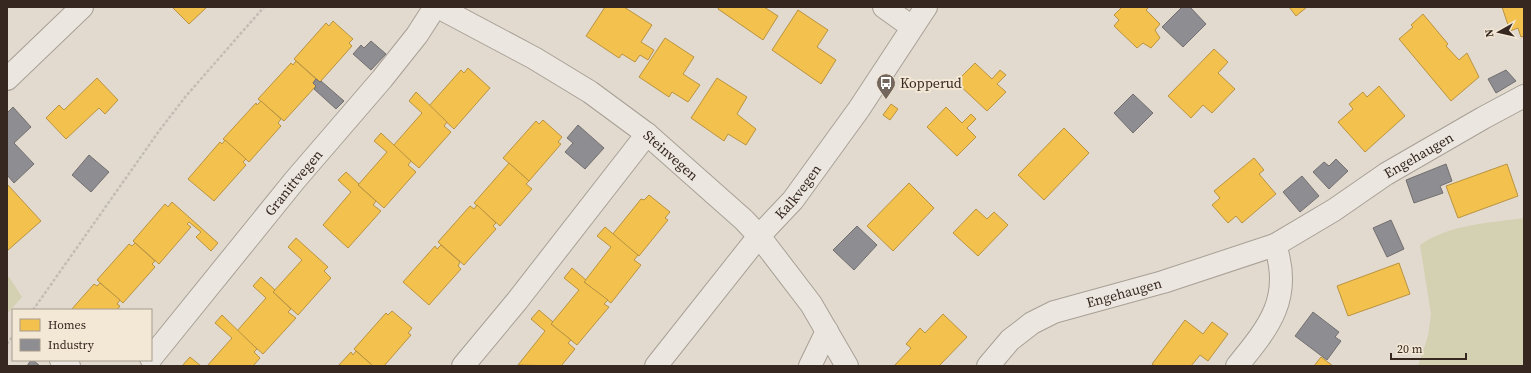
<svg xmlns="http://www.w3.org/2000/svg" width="1531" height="373" font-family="'Source Serif 4',serif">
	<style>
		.green { fill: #d4d0b2 }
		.homes { fill: #f2c14e; stroke: #ba9340 }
		.industry { fill: #8d8d92; stroke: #736f70 }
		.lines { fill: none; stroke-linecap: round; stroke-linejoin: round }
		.minor-casing { stroke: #a7a097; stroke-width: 24 }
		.path { stroke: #c3bdb6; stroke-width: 2.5; stroke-dasharray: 3 2; stroke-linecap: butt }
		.minor { stroke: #ebe6df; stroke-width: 22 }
		.labels { text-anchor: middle; stroke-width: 4; stroke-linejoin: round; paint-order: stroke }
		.poi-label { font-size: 14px; fill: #362820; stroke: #f3e7d5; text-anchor: start }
		.street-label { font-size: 14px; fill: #362820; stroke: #f3e7d5 }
	</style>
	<rect width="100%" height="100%" fill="#e2dace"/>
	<g class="green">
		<path d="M1524,218V366H1418L1428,336L1431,314L1420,245C1449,224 1490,223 1524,218Z"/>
		<path d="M7,277H9L22,297L7,314Z"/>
	</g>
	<g class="homes">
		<path d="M172,7H207L189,24Z"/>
		<path d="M605,7H624L652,25L641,42L654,50L648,60L640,55L635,62L622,54L619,58L586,36Z"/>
		<path d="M719,7H764L778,16L763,40L718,9Z"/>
		<path d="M1122,7H1149L1146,10L1160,24L1155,30L1160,38L1151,48L1143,43L1137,48L1114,26L1119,20L1114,15Z"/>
		<path d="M1289,7H1307L1296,16Z"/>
		<path d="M1502,7H1524V36L1521,37L1518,28L1510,31Z"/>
		<path d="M798,10L828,30L817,47L836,60L821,84L772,50Z"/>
		<path d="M1423,14L1448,44L1446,46L1459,60L1467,53L1479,77L1451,101L1399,39L1413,27L1411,25Z"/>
		<path d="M333,21L353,39L349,43L352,46L320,82L294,59L326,23L329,26Z"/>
		<path d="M665,38L694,57L683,74L700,85L688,102L672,92L669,97L639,77Z"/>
		<path d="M1214,49L1228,62L1218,73L1235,89L1212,113L1203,105L1191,118L1168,96Z"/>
		<path d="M296,61L316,79L313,83L316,86L284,121L258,99L291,63L293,65Z"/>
		<path d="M975,63L992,79L1000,70L1006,75L997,84L1006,92L987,111L956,82Z"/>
		<path d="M468,68L490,88L454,129L429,106L461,70L464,73Z"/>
		<path d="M97,78L118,100L105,114L99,108L66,139L46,118L59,105L64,110Z"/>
		<path d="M717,78L747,97L737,114L756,129L746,145L728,134L724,141L691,118Z"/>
		<path d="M1379,86L1405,116L1365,152L1338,122L1353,109L1349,104L1363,92L1367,97Z"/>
		<path d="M416,92L447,122L444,126L451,132L419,168L393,146L422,113L409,101Z"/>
		<path d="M261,101L281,119L278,123L281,126L249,162L223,139L256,103L257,105Z"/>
		<path d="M891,104L898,109L890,120L883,115Z"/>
		<path d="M946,107L962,123L971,114L976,119L967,128L976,137L957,156L927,127Z"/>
		<path d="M543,120L562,137L558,142L561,144L529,181L503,158L536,121L539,124Z"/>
		<path d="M1064,128L1089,153L1044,200L1018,175Z"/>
		<path d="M381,133L411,161L408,165L416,172L384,208L358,185L387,152L374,141Z"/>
		<path d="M225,140L246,159L243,162L246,165L214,201L188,179L220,142L222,144Z"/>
		<path d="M1254,158L1264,170L1259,174L1276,194L1242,223L1236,216L1228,223L1212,205L1220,198L1214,191Z"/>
		<path d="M509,163L529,181L526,184L532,189L500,226L474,203Z"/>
		<path d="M1507,164L1518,196L1458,218L1446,186Z"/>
		<path d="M346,172L359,184L358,185L376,201L373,205L381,211L348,248L323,225L351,192L338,180Z"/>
		<path d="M909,183L934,208L893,251L867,226Z"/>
		<path d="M7,184L41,221L7,251Z"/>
		<path d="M649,195L670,212L665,218L668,220L639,256L612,235L641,199L644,200Z"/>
		<path d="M172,202L218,243L211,251L196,237L201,232L189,222L187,224L191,227L159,264L133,241L165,204L168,207Z"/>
		<path d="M477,205L496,223L493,226L496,229L464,265L438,242L470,206L474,209Z"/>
		<path d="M976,209L987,219L994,212L1008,225L978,256L953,233Z"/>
		<path d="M605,227L638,255L634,260L641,265L611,303L584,282L611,247L597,236Z"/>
		<path d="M296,238L328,267L324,271L331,278L298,315L273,292L302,260L288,247Z"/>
		<path d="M135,243L155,261L152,264L155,267L123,303L97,280L129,244L132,246Z"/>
		<path d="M441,245L460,262L458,266L461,269L429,305L403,282L435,246L437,249Z"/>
		<path d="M1399,263L1410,294L1348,316L1337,286Z"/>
		<path d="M572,268L586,280L584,282L608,300L604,304L609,307L577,345L551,324L579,290L564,278Z"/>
		<path d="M261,277L275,290L273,292L291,309L288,312L296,318L263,354L237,331L266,298L253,286Z"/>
		<path d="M100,283L120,300L117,304L120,306L117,310H71L94,284L97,286Z"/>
		<path d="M539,310L553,322L551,324L571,340L568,343L575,349L561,366L518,365L545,331L531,319Z"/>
		<path d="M392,311L412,328L408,333L411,335L384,366H373L354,349L386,313L388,315Z"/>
		<path d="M943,314L967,337L939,366H894L911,348L906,344L920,328L925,333Z"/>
		<path d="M222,315L257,349L254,352L260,358L253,366H207L232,338L215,323Z"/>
		<path d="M1185,320L1203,334L1212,322L1228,334L1208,361L1200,355L1191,366H1155L1152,364Z"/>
		<path d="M356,351L373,366H338L351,352L353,355Z"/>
		<path d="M190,357L201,366H182Z"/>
		<path d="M1321,357L1333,366H1314Z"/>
	</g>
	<g class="industry">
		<path d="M1182,7H1190L1206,24L1183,47L1162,27Z"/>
		<path d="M371,41L386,54L371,70L353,54L361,45L364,48Z"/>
		<path d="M1506,70L1516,81L1496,93L1488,79Z"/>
		<path d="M316,79L320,82L321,81L344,101L336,109L314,89L316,86L313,83Z"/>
		<path d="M1133,94L1153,113L1133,133L1114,113Z"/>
		<path d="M13,107L31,127L14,143L34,164L14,183L7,175V113Z"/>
		<path d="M578,125L604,148L585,169L565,152L573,143L567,138Z"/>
		<path d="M89,155L109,172L91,192L72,175Z"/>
		<path d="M1336,159L1348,171L1329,189L1313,172L1324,162L1329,166Z"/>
		<path d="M1446,164L1452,181L1440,186L1443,193L1414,203L1406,180Z"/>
		<path d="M1302,176L1319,196L1300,212L1283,192Z"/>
		<path d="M1391,220L1404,249L1387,257L1373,228Z"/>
		<path d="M857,226L877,245L854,270L833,250Z"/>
		<path d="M1313,312L1339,332L1335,337L1341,341L1327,360L1295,336Z"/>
		<path d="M31,360H33L40,366H27Z"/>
	</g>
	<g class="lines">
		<g class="minor-casing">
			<g id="minor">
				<path id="s1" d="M438,7L534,58L590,92L647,134L744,220L759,236L811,304L847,366"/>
				<path d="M884,7L912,27"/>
				<path d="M7,79L82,7"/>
				<path id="s2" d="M151,358L295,180L382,79L417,35L435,7"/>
				<path d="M61,360L69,366"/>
				<path d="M463,366L517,301L647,134"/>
				<path id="s3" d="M656,366L759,236L793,200L859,109L926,7"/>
				<path d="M810,366L827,331"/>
				<path id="s4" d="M988,366L1010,340L1032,323L1054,312L1163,282L1275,245L1334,210L1386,174L1483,118L1524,96"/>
				<path d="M1237,366C1269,327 1293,298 1275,245"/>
			</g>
		</g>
		<g class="path">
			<path d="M33,310L159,131L186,96L264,7"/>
			<path d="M7,344L13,336"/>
		</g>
		<use href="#minor" class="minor"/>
	</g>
	<defs>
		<g id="bus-pin" transform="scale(1)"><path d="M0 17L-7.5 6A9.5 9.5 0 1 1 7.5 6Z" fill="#72665d" stroke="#f3e7d5"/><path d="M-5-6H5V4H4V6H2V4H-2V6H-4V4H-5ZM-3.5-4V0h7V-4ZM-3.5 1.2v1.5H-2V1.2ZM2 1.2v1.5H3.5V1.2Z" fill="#fff"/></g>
	</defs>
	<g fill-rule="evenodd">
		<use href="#bus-pin" x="886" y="83"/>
	</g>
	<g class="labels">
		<g class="poi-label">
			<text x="900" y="88">Kopperud</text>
		</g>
		<g class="street-label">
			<text dy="5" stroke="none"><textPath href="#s1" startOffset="277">Steinvegen</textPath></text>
			<text dy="5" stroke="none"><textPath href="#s4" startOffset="487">Engehaugen</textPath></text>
			<text dy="5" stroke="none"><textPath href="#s2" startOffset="226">Granittvegen</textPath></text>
			<text dy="5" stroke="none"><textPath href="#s3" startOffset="225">Kalkvegen</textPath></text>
			<text dy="5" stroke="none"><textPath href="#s4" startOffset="159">Engehaugen</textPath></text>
		</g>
	</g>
	<rect width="1531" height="373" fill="none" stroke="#362820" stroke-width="16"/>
	<rect x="12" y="309" width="140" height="52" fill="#f3e7d5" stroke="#a79b8d"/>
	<rect x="20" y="319" width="20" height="12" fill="#f2c14e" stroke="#a79b8d"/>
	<text x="48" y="329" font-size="12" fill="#362820">Homes</text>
	<rect x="20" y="339" width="20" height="12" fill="#8d8d92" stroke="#a79b8d"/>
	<text x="48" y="349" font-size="12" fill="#362820">Industry</text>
	<g transform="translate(1499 32) rotate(262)" stroke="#f3e7d5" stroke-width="3" paint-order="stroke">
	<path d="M0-3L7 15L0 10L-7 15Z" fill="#362820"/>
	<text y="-6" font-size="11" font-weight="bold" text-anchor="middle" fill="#362820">N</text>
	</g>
	<path d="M1391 353v6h75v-6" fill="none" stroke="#362820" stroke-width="2"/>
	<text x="1397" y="353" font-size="12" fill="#362820" stroke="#f3e7d5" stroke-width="3" paint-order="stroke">20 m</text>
</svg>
